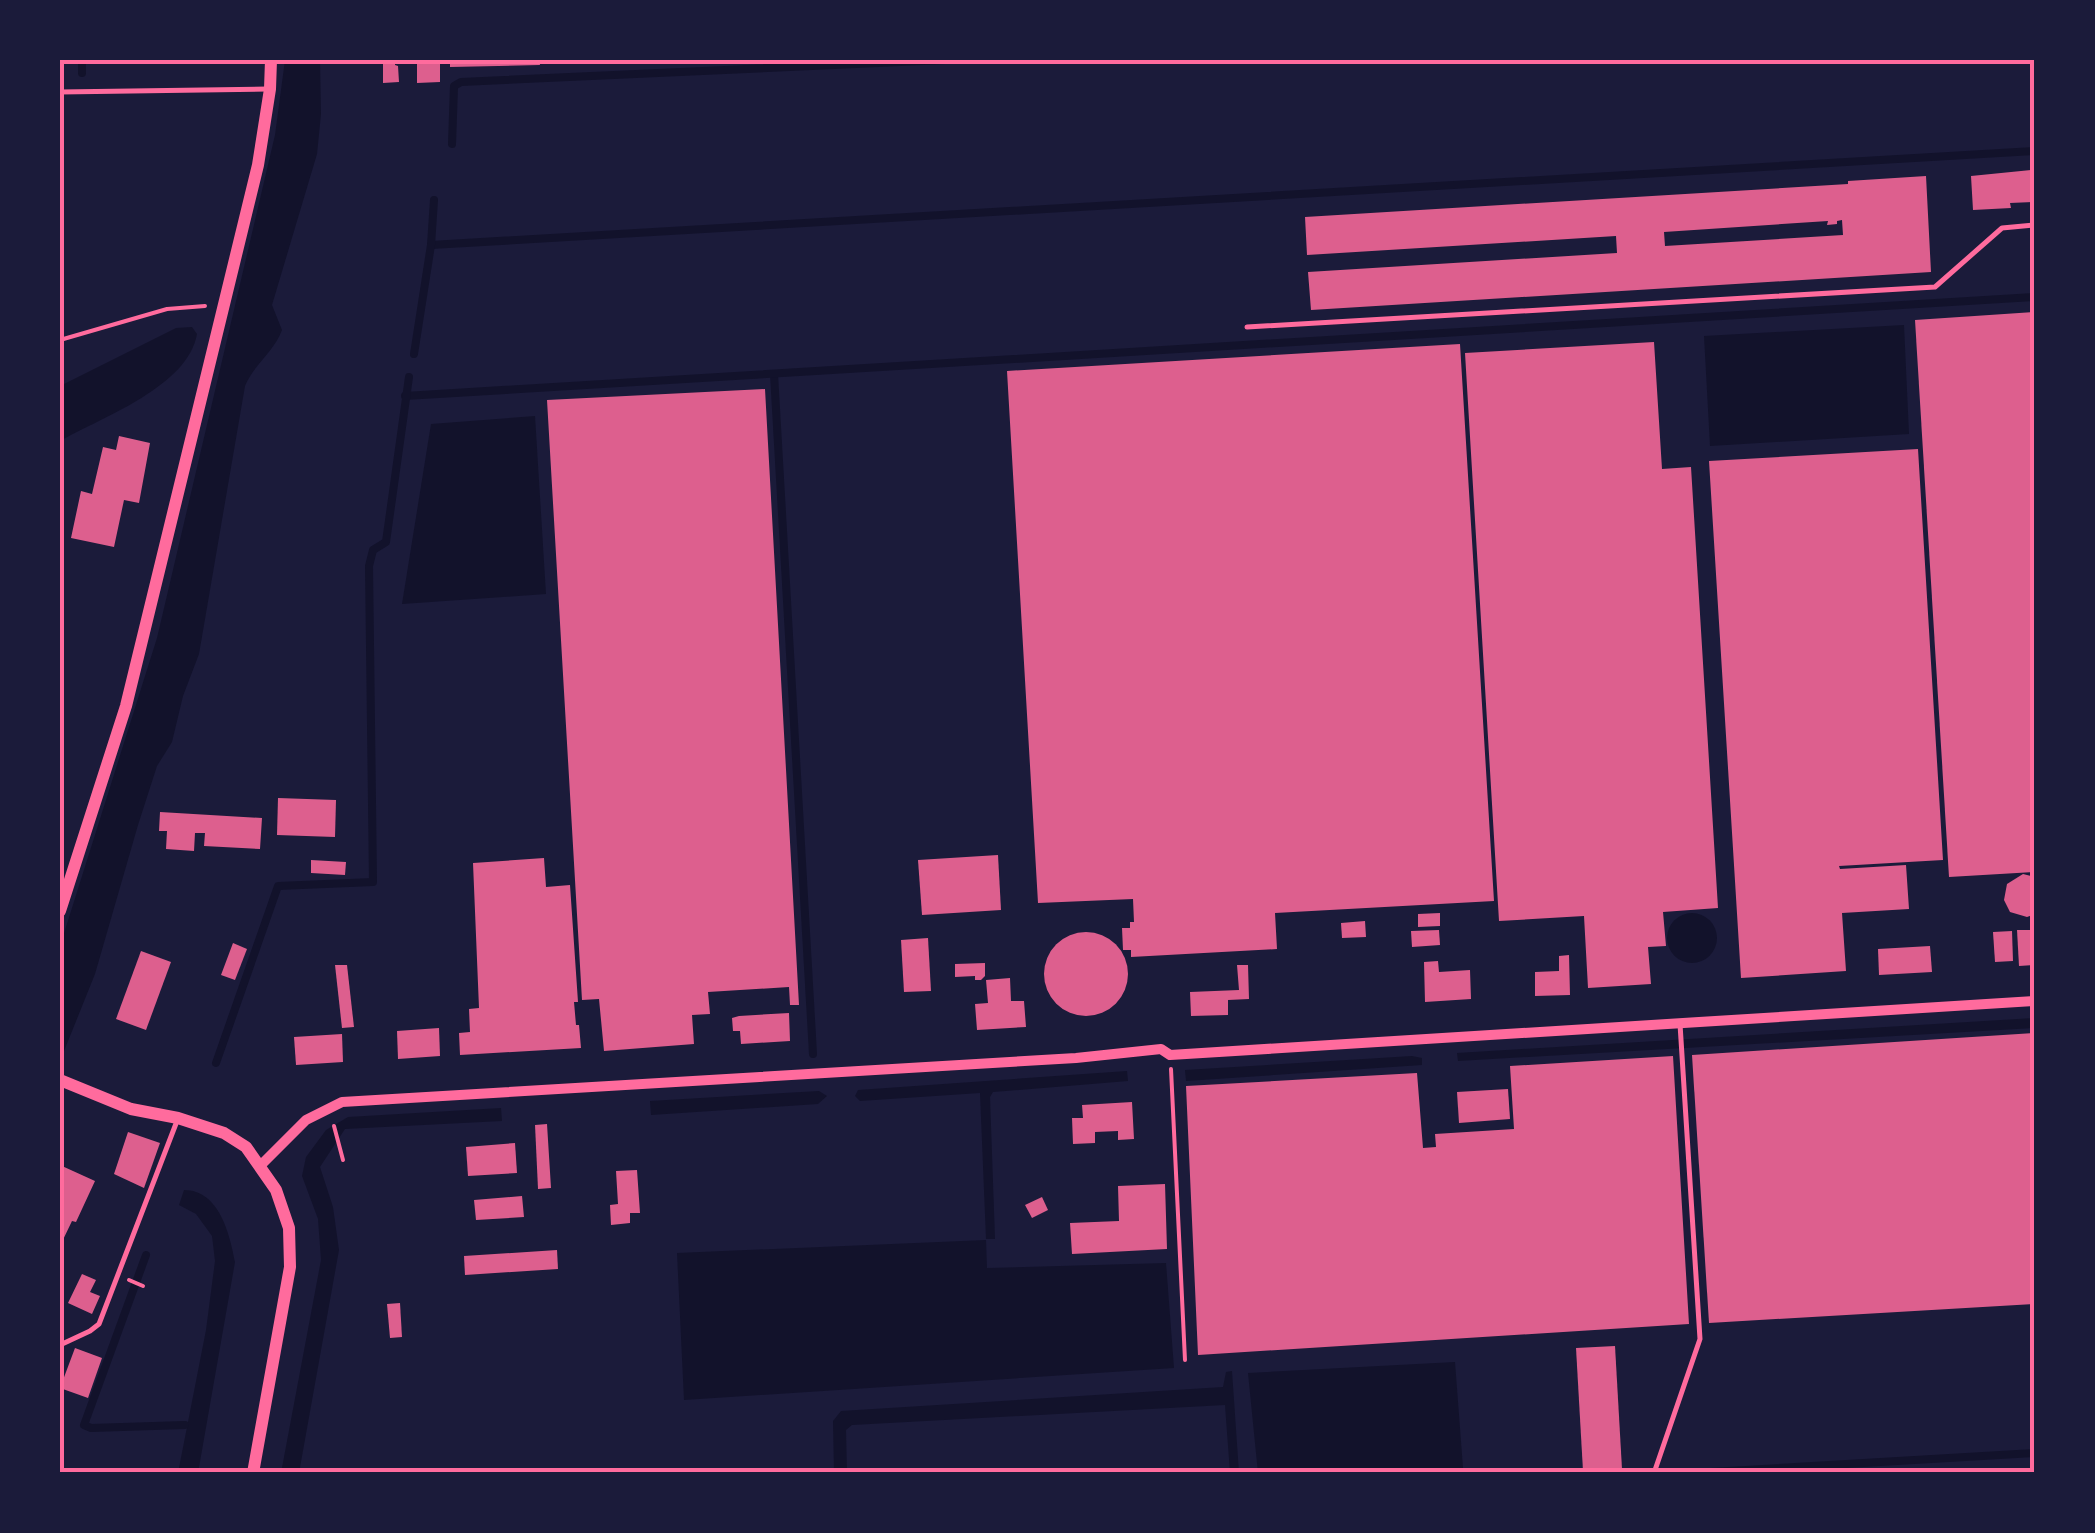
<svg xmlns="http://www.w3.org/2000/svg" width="2095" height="1533" font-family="Roboto,sans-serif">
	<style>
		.water { fill: #12122b }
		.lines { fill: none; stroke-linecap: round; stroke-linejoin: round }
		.stream { stroke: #12122b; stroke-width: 8 }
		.building { fill: #dd5f8e; fill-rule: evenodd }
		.path { stroke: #ff6b9d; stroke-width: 4 }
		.service { stroke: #ff6b9d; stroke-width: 5 }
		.minor { stroke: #ff6b9d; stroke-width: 10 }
		.tertiary { stroke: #ff6b9d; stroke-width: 12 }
		.neatline { fill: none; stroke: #ff6b9d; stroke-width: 4 }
	</style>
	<rect width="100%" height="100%" fill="#1b1b3a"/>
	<g class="water">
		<path d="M285,60H320L321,114L317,154L272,305L282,330C274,352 254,364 245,386L199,654L183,696L172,742L157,766L138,825L95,974L60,1061V946L157,638L275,135Z"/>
		<path d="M1904,325L1909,434L1710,446L1704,336Z"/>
		<path d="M192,327L197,334C188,386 105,416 60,441V386L176,328Z"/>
		<path d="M535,416L546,594L402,604L431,424Z"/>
		<circle cx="1692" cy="938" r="25"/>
		<path d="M2035,1018V1028L1458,1061L1457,1053Z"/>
		<path d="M1412,1056L1422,1058V1065L1186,1081L1185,1070Z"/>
		<path d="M1127,1071L1128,1081L993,1092L990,1097L995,1239H986L980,1093L860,1101L855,1096L858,1090Z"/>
		<path d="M819,1091L827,1096L818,1104L651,1115L650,1101Z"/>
		<path d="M501,1108L502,1121L345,1129L320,1167L333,1207L339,1250L299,1473H281L321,1260L318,1219L302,1176L306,1157L326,1130L348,1117Z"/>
		<path d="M184,1190C219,1190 230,1234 235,1262L198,1473H178L206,1330L215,1261L212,1236L196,1214L179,1205Z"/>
		<path d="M986,1240L987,1268L1166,1263L1174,1368L684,1400L677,1253Z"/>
		<path d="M1455,1362L1463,1468L1383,1473H1258L1248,1373Z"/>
		<path d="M1232,1371L1239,1473H1230L1225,1405L852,1425L846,1430L847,1473H834L833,1421L841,1411L1223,1387L1226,1372Z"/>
	</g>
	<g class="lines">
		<g class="stream">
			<path d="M82,60V73"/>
			<path d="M452,144L454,86L461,82L945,60"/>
			<path d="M431,245L2035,151"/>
			<path d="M414,354L431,245L434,200"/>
			<path d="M774,374L813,1054"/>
			<path d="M405,396L2035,297"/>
			<path d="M216,1063L278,886L373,882L369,566L373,550L386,542L409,377"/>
			<path d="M146,1255L84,1425L91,1428L185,1425"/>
			<path d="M1694,1473L2035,1453"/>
		</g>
	</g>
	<g class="building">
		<path d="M383,60H395V65L398,66L399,82L383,83Z"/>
		<path d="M417,60H440V82L417,83Z"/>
		<path d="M450,60H539L540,65L450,67Z"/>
		<path d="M2031,170L2033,202L2010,203L2011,208L1973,210L1971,176Z"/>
		<path d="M1926,176L1931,272L1311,310L1308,272L1617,253L1616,236L1307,255L1305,217L1848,184V181ZM1842,220L1843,235L1665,246L1664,232L1828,221L1827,225L1837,224V221Z"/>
		<path d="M2035,312V872L1949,877L1915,320Z"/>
		<path d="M1654,342L1662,469L1691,467L1718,908L1663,912L1666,946L1648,947L1651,984L1588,988L1584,916L1499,921L1465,353Z"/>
		<path d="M1460,344L1494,901L1275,913L1277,949L1131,957V950H1123L1122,928H1130V922H1134L1133,899L1038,903L1007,371Z"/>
		<path d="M765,389L799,1005H790L789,987L708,992L710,1014L692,1015L694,1044L604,1051L599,999L582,1000L547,400Z"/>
		<path d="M119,436L150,443L139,503L124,500L114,547L71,538L81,491L92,494L103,447L116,450Z"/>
		<path d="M1918,449L1943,860L1839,866L1840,869L1906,865L1909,909L1842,913L1846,971L1741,978L1709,461Z"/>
		<path d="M278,798L336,800L335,837L277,835Z"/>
		<path d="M160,812L262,818L260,849L204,846L205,833H195L194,851L166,849L167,831H159Z"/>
		<path d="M998,855L1001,910L922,915L918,860Z"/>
		<path d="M544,858L546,887L570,885L578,1002H574L576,1025H579L581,1048L460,1055L459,1033L470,1032L469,1009L479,1008L473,863Z"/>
		<path d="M311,860L346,862L345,875L311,873Z"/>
		<path d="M2023,874L2035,877V914L2027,917L2010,912L2004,900L2007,884Z"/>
		<path d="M1440,913V926L1418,927V914Z"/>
		<path d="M1365,921L1366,937L1342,938L1341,923Z"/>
		<path d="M1439,930L1440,945L1412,947L1411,931Z"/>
		<path d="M2017,930H2035V965L2019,966Z"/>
		<path d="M2012,931L2013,961L1995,962L1993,932Z"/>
		<circle cx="1086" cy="974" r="42"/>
		<path d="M928,938L931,991L904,992L901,940Z"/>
		<path d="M233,943L247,949L235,980L221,975Z"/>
		<path d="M1930,946L1932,972L1879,975L1878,949Z"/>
		<path d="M141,951L171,962L146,1030L116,1019Z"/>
		<path d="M1569,955L1570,995L1535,996V972L1559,971V956Z"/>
		<path d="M1438,961L1439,972L1470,970L1471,999L1425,1002L1424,962Z"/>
		<path d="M985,963V976L981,980H975V976L955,977V964Z"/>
		<path d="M335,965H347L354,1027L342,1028Z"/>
		<path d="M1237,965H1248L1249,999L1228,1000V1015L1191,1016L1190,992L1239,990Z"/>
		<path d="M1010,978L1011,1001H1024L1026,1027L977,1030L975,1004L988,1003L986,980Z"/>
		<path d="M789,1013L790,1041L741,1044L740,1031H733L732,1018L739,1016Z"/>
		<path d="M439,1028L440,1056L398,1059L397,1031Z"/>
		<path d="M2035,1033V1304L1709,1323L1692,1055Z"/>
		<path d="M342,1034L343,1062L296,1065L294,1037Z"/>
		<path d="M1673,1056L1689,1324L1198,1355L1186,1086L1417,1073L1423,1148L1436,1147L1435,1134L1514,1129L1510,1066Z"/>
		<path d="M1508,1089L1510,1119L1459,1123L1457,1092Z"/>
		<path d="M1132,1102L1134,1139L1118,1140V1131L1095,1132V1143L1073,1144L1072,1118H1083L1082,1105Z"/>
		<path d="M547,1124L551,1188L538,1189L535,1125Z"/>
		<path d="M128,1132L160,1143L144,1188L114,1174Z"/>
		<path d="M515,1143L517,1173L468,1176L466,1147Z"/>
		<path d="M62,1166L95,1181L76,1222L72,1221L60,1246Z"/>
		<path d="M637,1170L640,1213H630V1223L611,1225L610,1205L618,1204L616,1171Z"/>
		<path d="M1165,1184L1167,1249L1072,1254L1070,1223L1119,1221L1118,1186Z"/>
		<path d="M522,1196L524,1217L476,1220L474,1200Z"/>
		<path d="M1042,1197L1048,1210L1032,1218L1025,1205Z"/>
		<path d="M557,1250L558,1269L465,1275L464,1256Z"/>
		<path d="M82,1274L96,1280L90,1292L100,1296L92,1314L68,1303Z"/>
		<path d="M400,1303L402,1337L390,1338L387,1304Z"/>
		<path d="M1615,1346L1622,1469L1583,1471L1576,1348Z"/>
		<path d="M75,1348L102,1358L88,1398L60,1388Z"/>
	</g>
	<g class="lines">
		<g class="path">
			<path d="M60,340L167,309L205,306"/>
			<path d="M1171,1069L1185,1360"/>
			<path d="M334,1126L343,1160"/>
			<path d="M129,1280L143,1286"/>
		</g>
		<g class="service">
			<path d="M60,92L267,89"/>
			<path d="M1247,327L1935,287L2002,228L2035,225"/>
			<path d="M60,1345L90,1331L99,1324L177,1121"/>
			<path d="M1654,1473L1700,1339L1680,1024"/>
		</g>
		<path class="minor" d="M261,1165L306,1120L342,1102L1076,1058L1161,1049L1170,1055L2035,1001"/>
		<g class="tertiary">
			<path d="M60,911L126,706L258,165L270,89L271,60"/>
			<path d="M60,1080L131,1109L178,1118L224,1133L246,1147L276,1190L289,1228L290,1267L253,1473"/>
		</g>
	</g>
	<rect width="2095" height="1533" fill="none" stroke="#1b1b3a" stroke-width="125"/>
	<rect x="62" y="62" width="1970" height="1408" class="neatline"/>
</svg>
